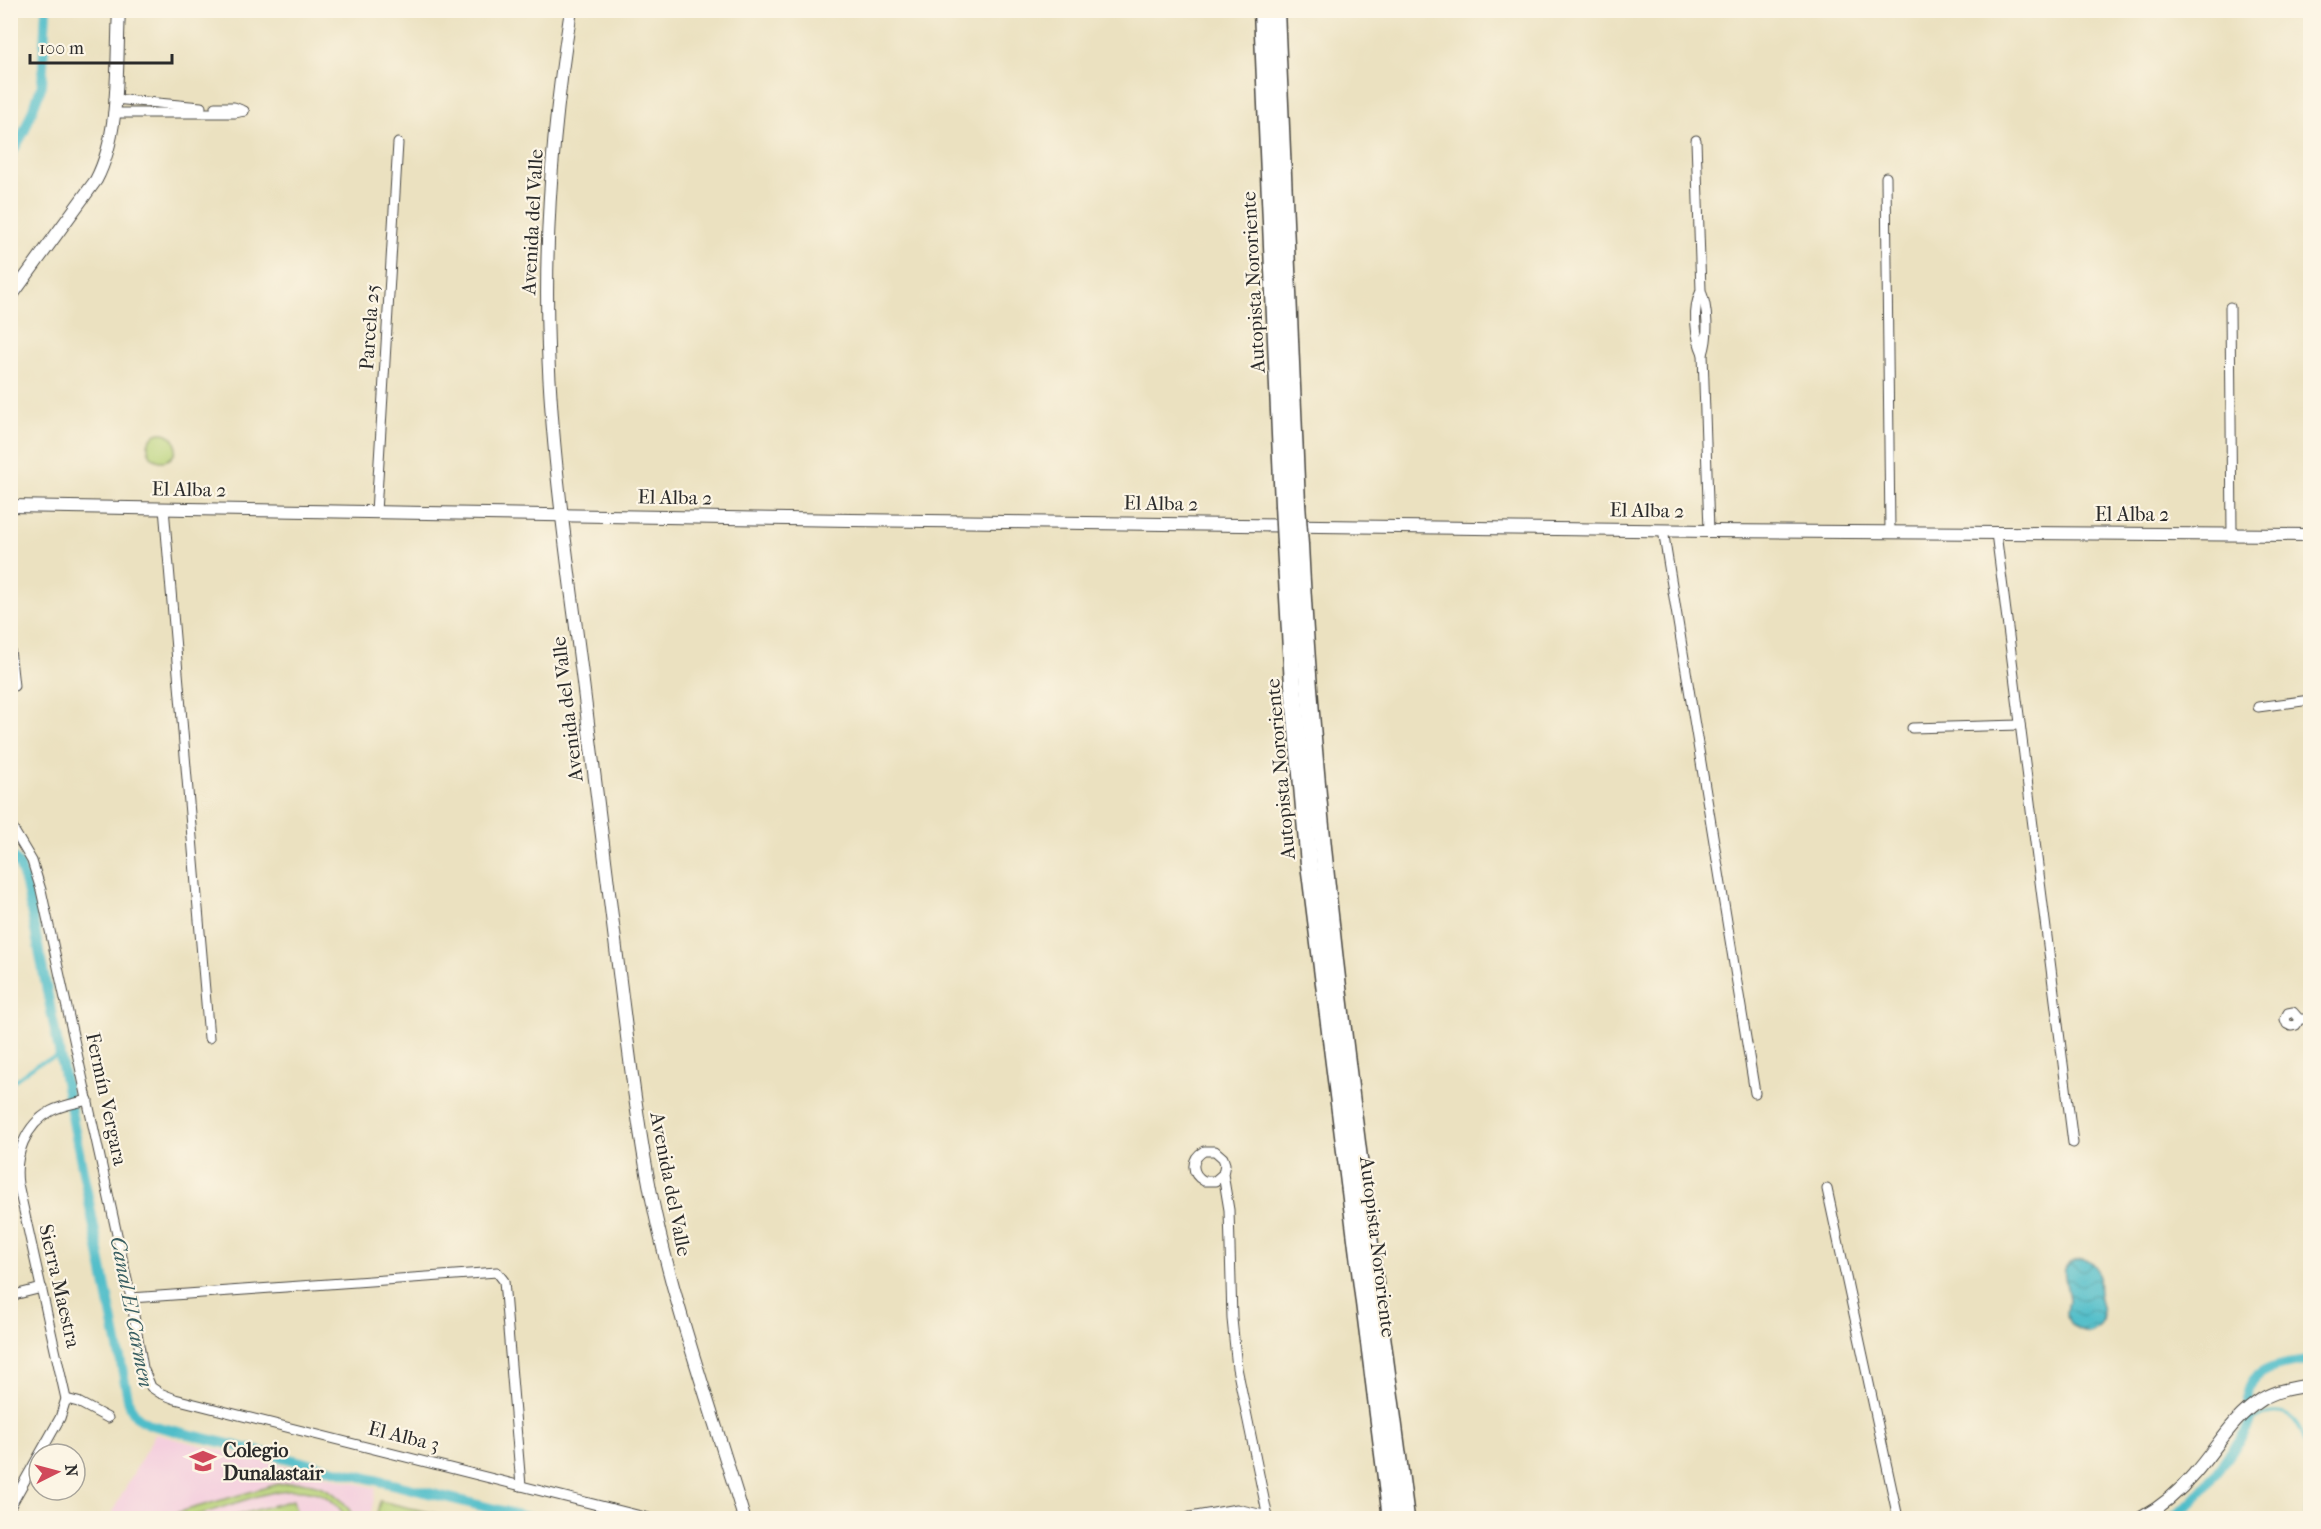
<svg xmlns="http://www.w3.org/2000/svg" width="2321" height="1529" font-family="'IM FELL French Canon',serif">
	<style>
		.built { fill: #f4cfde }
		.green { fill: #b7d278; stroke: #717e52; stroke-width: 1.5 }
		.water { fill: url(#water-waves); stroke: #3e747a; stroke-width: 1.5 }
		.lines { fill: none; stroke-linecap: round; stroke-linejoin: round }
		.stream { stroke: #50bdc9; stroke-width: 3 }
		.canal { stroke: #50bdc9; stroke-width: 10 }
		.minor-casing { stroke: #484641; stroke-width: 11 }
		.tertiary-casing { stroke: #484641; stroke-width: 14 }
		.motorway-casing { stroke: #484641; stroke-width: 19 }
		.minor { stroke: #fff; stroke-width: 9 }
		.tertiary { stroke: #fff; stroke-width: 12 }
		.motorway { stroke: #fff; stroke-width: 16 }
		.motorway-bridge-casing { stroke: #484641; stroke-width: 19; stroke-linecap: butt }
		.motorway-bridge { stroke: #fff; stroke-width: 16 }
		.labels { text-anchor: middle; stroke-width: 4.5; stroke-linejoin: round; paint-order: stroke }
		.street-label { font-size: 20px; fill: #2b2b2b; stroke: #fcf5e5 }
		.poi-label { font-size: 20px; font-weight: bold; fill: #2b2b2b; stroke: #fcf5e5; text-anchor: start }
		.water-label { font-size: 21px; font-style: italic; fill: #385e62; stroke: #fcf5e5 }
	</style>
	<defs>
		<pattern id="water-waves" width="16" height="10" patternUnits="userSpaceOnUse" patternTransform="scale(1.5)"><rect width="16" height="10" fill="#50bdc9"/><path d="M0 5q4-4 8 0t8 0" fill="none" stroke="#439aa3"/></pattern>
	</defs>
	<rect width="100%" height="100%" fill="#fcf5e5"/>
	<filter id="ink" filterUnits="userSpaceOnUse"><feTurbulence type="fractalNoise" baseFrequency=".0167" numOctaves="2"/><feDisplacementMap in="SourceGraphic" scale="12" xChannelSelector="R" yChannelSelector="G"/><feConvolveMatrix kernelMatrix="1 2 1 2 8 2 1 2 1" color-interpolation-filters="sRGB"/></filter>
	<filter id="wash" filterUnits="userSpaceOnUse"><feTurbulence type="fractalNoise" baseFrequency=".008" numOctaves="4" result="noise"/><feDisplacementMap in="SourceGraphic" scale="24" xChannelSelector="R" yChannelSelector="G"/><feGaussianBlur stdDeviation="1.35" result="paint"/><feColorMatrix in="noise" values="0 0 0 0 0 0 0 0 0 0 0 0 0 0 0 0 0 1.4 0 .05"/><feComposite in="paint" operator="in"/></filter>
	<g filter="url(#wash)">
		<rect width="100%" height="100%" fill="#ebe1c0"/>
		<path class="built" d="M155,1434L376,1488L370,1518H109Z"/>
		<g class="green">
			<circle cx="162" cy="447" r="14"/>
			<path d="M300,1482C324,1484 343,1496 354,1518H346C314,1459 235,1509 185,1518C177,1520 167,1519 158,1518L278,1484Z"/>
			<path d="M293,1500L298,1518H226Z"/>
			<path d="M380,1501L454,1518H376Z"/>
		</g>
		<path class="water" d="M2083,1259C2103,1263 2097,1279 2099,1294C2101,1306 2106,1314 2100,1326L2090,1333C2079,1332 2067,1326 2067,1313C2067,1308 2069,1304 2069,1299C2068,1282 2053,1262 2083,1259Z"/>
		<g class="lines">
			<g class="stream">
				<path d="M10,1084L37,1064L59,1056"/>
				<path d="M2250,1423C2256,1420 2264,1414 2271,1413C2318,1407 2307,1491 2306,1518"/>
			</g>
			<g class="canal">
				<path d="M10,156L24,132L42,85L46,10"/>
				<path d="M10,854L20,866L26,885L129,1403C134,1416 140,1420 151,1425L531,1518"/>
				<path d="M2172,1518C2196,1502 2211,1481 2227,1457C2235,1446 2246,1436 2250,1423C2253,1414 2247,1404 2248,1395C2249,1367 2288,1363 2310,1361"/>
			</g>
		</g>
	</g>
	<g filter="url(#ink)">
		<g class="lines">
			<g class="minor-casing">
				<g id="minor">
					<path d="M114,99L201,107"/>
					<path d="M215,107H234L244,111"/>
					<path d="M113,113H235L244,111"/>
					<path d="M1696,140L1701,291C1708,308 1709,336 1703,354L1709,531"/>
					<path d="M1886,177L1890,532"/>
					<path d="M1701,291C1692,308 1695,337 1703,354"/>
					<path d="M2230,307L2232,534"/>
					<path d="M164,508L209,1038"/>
					<path d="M376,512L398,143"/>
					<path d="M1663,530L1755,1093"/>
					<path d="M1996,533L2073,1143"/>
					<path d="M10,649L14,686"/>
					<path d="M2258,707L2310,700"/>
					<path d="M1912,728L2020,725"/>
					<path d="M10,824L32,861L41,890L131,1298L143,1368L151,1387L160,1393L175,1399L649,1518"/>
					<path d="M2299,1019L2296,1025L2291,1026L2287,1024L2285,1019L2288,1013L2293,1012L2299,1019H2310"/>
					<path d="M1223,1174L1215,1181H1204C1191,1174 1190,1159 1204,1151H1215L1223,1158L1225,1164L1223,1174L1229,1210L1232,1319L1237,1368L1268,1518"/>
					<path d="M1827,1189L1898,1518"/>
					<path d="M10,1296L42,1288"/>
					<path d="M131,1298L497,1272L504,1281L521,1486"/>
					<path d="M66,1399L78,1402L108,1418"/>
					<path d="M10,1507L60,1418L66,1399L18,1184C14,1156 25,1125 51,1111C62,1105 76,1103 88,1100"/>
					<path d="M10,1512L23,1518"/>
					<path d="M1190,1517L1237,1509L1268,1516"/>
				</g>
			</g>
			<g class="tertiary-casing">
				<g id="tertiary">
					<path d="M571,10C553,121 544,235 548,347C552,465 571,582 585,699C596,793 608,887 620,981C629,1052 637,1123 651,1194C673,1305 712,1410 744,1518"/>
					<path d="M10,298L96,180C121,133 116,64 119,10"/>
					<path d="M10,506L851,520L1709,531L2310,535"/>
					<path d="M2141,1518C2161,1507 2179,1492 2194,1474C2217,1448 2232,1418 2262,1399C2277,1390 2294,1388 2310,1385"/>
				</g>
			</g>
			<g class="motorway-casing">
				<g id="motorway">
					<path d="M1262,10L1283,505"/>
					<path d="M1276,10L1297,504"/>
					<path d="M1285,544L1293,685L1309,864L1391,1518"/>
					<path d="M1300,545C1316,871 1364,1194 1406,1518"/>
				</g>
			</g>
			<use href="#minor" class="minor"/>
			<use href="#tertiary" class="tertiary"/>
			<use href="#motorway" class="motorway"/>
			<g class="motorway-bridge-casing">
				<g id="motorway-bridge">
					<path d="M1297,504L1300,545"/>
					<path d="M1283,505L1285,544"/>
				</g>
			</g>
			<use href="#motorway-bridge" class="motorway-bridge"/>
		</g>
	</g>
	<defs>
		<g id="school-bare" transform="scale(2.07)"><path d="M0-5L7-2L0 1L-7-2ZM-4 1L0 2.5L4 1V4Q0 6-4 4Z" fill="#d1495b" stroke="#fcf5e5" stroke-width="2.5" paint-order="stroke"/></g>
	</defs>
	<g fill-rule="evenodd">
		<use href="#school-bare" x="203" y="1461"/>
	</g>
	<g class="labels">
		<g class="street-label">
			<text transform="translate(532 222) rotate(-87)" y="7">Avenida del Valle</text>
			<text transform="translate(1253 282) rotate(-93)" y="7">Autopista Nororiente</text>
			<text transform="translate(369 327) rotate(-86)" y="7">Parcela 25</text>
			<text transform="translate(189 489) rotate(1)" y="7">El Alba 2</text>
			<text transform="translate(675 497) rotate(1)" y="7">El Alba 2</text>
			<text transform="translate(1161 503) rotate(1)" y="7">El Alba 2</text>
			<text transform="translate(1647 510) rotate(1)" y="7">El Alba 2</text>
			<text x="2132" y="521">El Alba 2</text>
			<text transform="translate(567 709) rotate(-97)" y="7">Avenida del Valle</text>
			<text transform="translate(1280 769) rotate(-95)" y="7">Autopista Nororiente</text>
			<text transform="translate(107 1099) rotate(78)" y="7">Fermín Vergara</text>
			<text transform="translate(671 1184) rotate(79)" y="7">Avenida del Valle</text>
			<text transform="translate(1378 1247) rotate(83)" y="7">Autopista Nororiente</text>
			<text transform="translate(60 1286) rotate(77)" y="7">Sierra Maestra</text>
			<text transform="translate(404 1436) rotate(14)" y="7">El Alba 3</text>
		</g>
		<g class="poi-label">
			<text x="223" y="1457">Colegio<tspan x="223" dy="23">Dunalastair</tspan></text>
		</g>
		<g class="water-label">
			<text transform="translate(132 1312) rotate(79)" y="7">Canal El Carmen</text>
		</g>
	</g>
	<rect width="2321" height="1529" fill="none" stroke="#fcf5e5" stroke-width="36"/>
	<g transform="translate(57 1472) rotate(84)"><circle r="28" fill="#fcf5e5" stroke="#a8a49b" stroke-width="1.5"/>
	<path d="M0-4.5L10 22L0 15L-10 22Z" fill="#d1495b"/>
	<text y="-9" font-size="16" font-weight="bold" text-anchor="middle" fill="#2b2b2b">N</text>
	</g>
	<path d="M30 54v9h142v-9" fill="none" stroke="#2b2b2b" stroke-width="3"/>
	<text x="39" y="54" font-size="18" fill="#2b2b2b" stroke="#fcf5e5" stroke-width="4.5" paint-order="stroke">100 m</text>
</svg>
